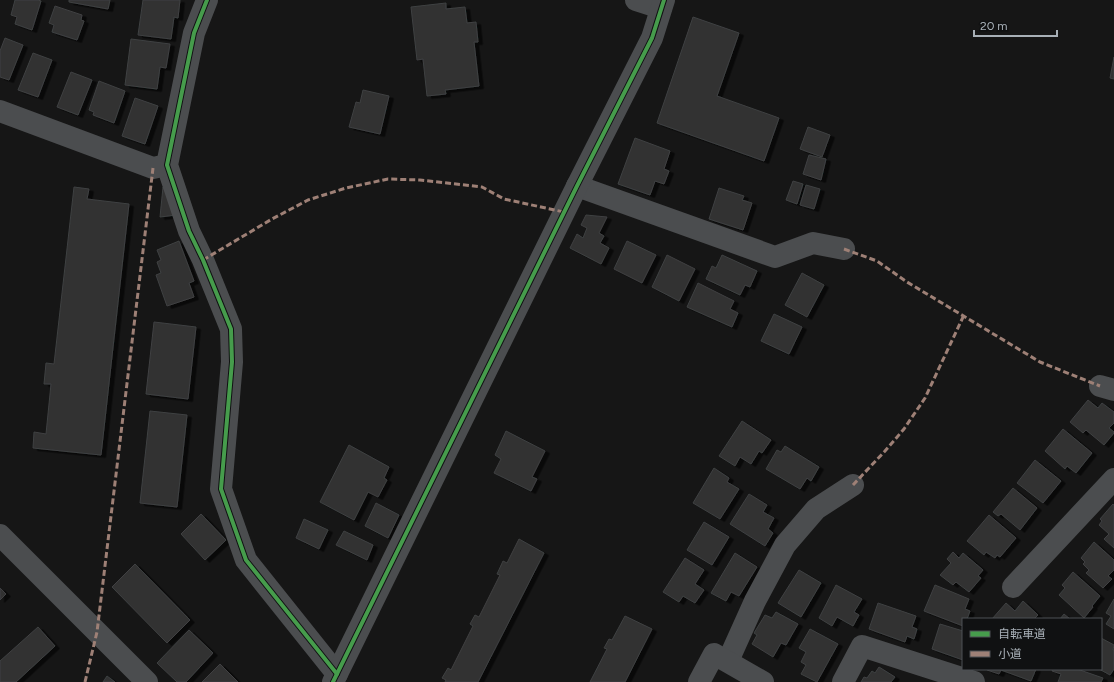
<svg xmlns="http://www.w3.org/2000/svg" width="1114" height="682" font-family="Figtree,'Noto Sans JP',sans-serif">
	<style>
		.building { fill: #313132; stroke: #3f4142; filter: url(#shadow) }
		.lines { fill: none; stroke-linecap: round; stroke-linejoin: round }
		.minor { stroke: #4b4d4f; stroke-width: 22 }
		.quiet { stroke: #9e8076; stroke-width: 3; stroke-dasharray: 6 3; stroke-linecap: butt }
		.cycleway-casing { stroke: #101112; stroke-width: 6 }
		.cycleway { stroke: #469c4c; stroke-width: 4 }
	</style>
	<defs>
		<filter id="shadow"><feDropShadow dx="4.5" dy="2.5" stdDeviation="0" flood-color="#0009"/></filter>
	</defs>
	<rect width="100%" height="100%" fill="#161616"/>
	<g class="building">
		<path d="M15,0H38L41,1L32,30L15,24L17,17L11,15Z"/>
		<path d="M69,0H110L108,9L69,2Z"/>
		<path d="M143,0H180L178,18L174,17L171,39L138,35Z"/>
		<path d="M446,3V9L465,7L467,23L476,22L478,42H474L479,86L445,90L446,94L427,96L423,59L417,60L411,7Z"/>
		<path d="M55,6L82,15L81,20L84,21L77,40L52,32L54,25L49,23Z"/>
		<path d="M693,17L739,33L717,96L779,118L764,161L657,123Z"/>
		<path d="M5,38L23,45L9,80L0,77V51Z"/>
		<path d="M131,39L170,44L166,68L160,67L157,89L125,85Z"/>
		<path d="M33,53L52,60L38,97L18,90Z"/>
		<path d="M1114,57V79L1110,78Z"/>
		<path d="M71,72L92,80L78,115L57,107Z"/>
		<path d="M99,81L125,91L114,123L93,115L94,112L89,110Z"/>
		<path d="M363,90L389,96L380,134L349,127L356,102L360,103Z"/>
		<path d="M135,98L158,106L145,144L122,136Z"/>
		<path d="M808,127L830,135L822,157L800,149Z"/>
		<path d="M635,138L670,151L664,169L669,171L664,184L655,181L650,195L618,184Z"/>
		<path d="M809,155L826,159L821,180L803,174Z"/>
		<path d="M793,181L803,184L797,204L786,200Z"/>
		<path d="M806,185L820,189L814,209L800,205Z"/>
		<path d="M74,187L89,189L87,199L129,204L101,455L33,448L34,432L46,434L51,384H44L46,363L54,364Z"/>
		<path d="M163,187L176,215L160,217Z"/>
		<path d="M719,188L744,196L742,200L752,203L743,230L709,219Z"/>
		<path d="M586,215L607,217L599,233L604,236L600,243L609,248L601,264L570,248L577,234L583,238L587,228L581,225Z"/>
		<path d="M179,241L194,281L189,283L194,297L167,306L156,275L161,273L157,262L161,260L157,250Z"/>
		<path d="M627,241L656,255L642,283L614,269Z"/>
		<path d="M667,255L695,269L679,301L652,287Z"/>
		<path d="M722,255L757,271L750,287L745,285L740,295L706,279L712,266L716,268Z"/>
		<path d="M802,273L824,285L807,317L785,305Z"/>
		<path d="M698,283L734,301L730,309L738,313L732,327L687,307Z"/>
		<path d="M774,314L802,327L789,354L761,341Z"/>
		<path d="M154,322L196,327L188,399L146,394Z"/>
		<path d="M1088,400L1098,408L1102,403L1114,412V423L1109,428L1114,432V433L1104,445L1086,430L1083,433L1070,422Z"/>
		<path d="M150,411L187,415L177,507L140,503Z"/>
		<path d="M742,421L771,440L762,453L759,451L751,464L740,457L735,466L719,456Z"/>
		<path d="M1063,429L1092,453L1076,473L1067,466L1065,469L1045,451Z"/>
		<path d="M506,431L545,451L532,477L537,479L531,491L494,473L501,459L495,455Z"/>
		<path d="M349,445L389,467L384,478L387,480L378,497L368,492L354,520L320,502Z"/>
		<path d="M785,446L819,467L811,481L807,478L800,489L766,469L777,450L781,452Z"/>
		<path d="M1035,460L1061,481L1043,503L1017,483Z"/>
		<path d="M714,468L729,478L727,482L739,489L720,519L693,503Z"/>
		<path d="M1013,488L1037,508L1020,530L1001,514L998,516L993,512Z"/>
		<path d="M749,494L767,505L763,512L774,518L768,529L773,533L765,546L730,524Z"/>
		<path d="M376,503L399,515L388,538L365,526Z"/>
		<path d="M1113,504L1114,505V548L1104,539L1109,534L1099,525L1102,521L1100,519Z"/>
		<path d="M201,514L226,540L205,560L181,534Z"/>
		<path d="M989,515L1016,538L1000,557L997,555L995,558L986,552L984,555L967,541Z"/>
		<path d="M304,519L328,530L319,549L296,538Z"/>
		<path d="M704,522L729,537L712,565L687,550Z"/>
		<path d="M344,531L373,545L367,560L336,545Z"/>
		<path d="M519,539L544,553L478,682H445L446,680L442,678L448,668L451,670L473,626L470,624L475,615L479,617L500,575L497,574L503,561L507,563Z"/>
		<path d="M1094,542L1114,560V570L1108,576L1112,579L1103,588L1086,573L1089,570L1083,564L1085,562L1081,558Z"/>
		<path d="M953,552L959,558L963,553L983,570L978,576L981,578L969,592L956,582L953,585L940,575L951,563L947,559Z"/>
		<path d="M735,553L757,567L739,596L731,592L726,601L711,593Z"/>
		<path d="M685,558L704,570L695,584L704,590L695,603L683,596L679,602L663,592Z"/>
		<path d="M135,564L190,620L167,643L112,587Z"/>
		<path d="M799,570L821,583L801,617L778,603Z"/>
		<path d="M1073,572L1100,596L1092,606L1093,607L1084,618L1059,595L1065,588L1062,585Z"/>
		<path d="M836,585L862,599L854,612L859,615L853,626L837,617L832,626L819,618Z"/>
		<path d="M935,585L969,599L965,609L970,611L967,619H963V626L924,611Z"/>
		<path d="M0,588L6,594L0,600Z"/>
		<path d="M1114,599V629L1106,624L1111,616L1106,613Z"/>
		<path d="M1023,601L1038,615L1034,619H992L1006,603L1015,611Z"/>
		<path d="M878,603L916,616L912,627L917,629L914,639L907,636L905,642L869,629Z"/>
		<path d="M776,612L798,624L786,645L781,643L773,657L752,644L757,635L754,633L765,615L772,618Z"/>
		<path d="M1064,614L1070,619H1060Z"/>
		<path d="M625,616L652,629L625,682H590L607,649L604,648L609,639L612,640Z"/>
		<path d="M940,624L963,631V660L932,649Z"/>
		<path d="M38,627L55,646L16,682H0V661Z"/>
		<path d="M810,629L838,644L817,682L801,674L806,665L801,662L806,652L799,648Z"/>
		<path d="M189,630L213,653L186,682H177L157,663Z"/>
		<path d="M1101,638L1114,645L1113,650H1114V669L1110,675L1099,669H1101Z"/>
		<path d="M220,664L238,682H202Z"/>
		<path d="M879,667L895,677L891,682H861L864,677L867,678L872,671L875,673Z"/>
		<path d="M988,669H1036L1031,681L1001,670L999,674L987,670Z"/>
		<path d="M1053,669H1077L1103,678L1101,682H1058L1061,674L1052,671Z"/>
		<path d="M107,676L115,682H103Z"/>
	</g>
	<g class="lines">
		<g class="minor">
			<path d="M207,0L194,33L167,165L189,231L203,260L231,329L232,362L221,489L246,560L337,674"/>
			<path d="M636,0L661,8"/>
			<path d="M0,111L153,168L167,165"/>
			<path d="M577,186L775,257L813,243L844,249"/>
			<path d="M1100,386L1114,390"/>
			<path d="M0,535L147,682"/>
			<path d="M1013,587L1114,479"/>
			<path d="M728,661L755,601L785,545L816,509L853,485"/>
			<path d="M333,682L577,186L652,38L664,0"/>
			<path d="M699,682L714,654L763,682"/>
			<path d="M843,682L862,646L974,682"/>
		</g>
		<g class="quiet">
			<path d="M844,249L877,261L907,282L1040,362L1100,386"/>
			<path d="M203,260L272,219L308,200L346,188L388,179L420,180L482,187L504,199L564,212"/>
			<path d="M853,485L885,451L904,429L925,398L964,315"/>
			<path d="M85,682L97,632L153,168"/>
		</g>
		<g class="cycleway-casing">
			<g id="cycleway">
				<path d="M207,0L194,33L167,165L189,231L203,260L231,329L232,362L221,489L246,560L337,674"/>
				<path d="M333,682L577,186L652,38L664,0"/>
			</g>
		</g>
		<use href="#cycleway" class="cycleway"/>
	</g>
	<rect x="962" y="618" width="140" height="52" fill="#101112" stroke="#4d5154"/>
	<rect x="970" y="631" width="20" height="6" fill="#469c4c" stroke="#4d5154"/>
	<text x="998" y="638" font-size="12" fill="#a8b0b7">自転車道</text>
	<rect x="970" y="651" width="20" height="6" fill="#9e8076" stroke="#4d5154"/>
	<text x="998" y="658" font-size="12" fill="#a8b0b7">小道</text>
	<path d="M974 30v6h83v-6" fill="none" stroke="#a8b0b7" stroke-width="2"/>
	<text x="980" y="30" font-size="12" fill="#a8b0b7" stroke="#101112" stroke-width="3" paint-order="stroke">20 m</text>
</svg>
